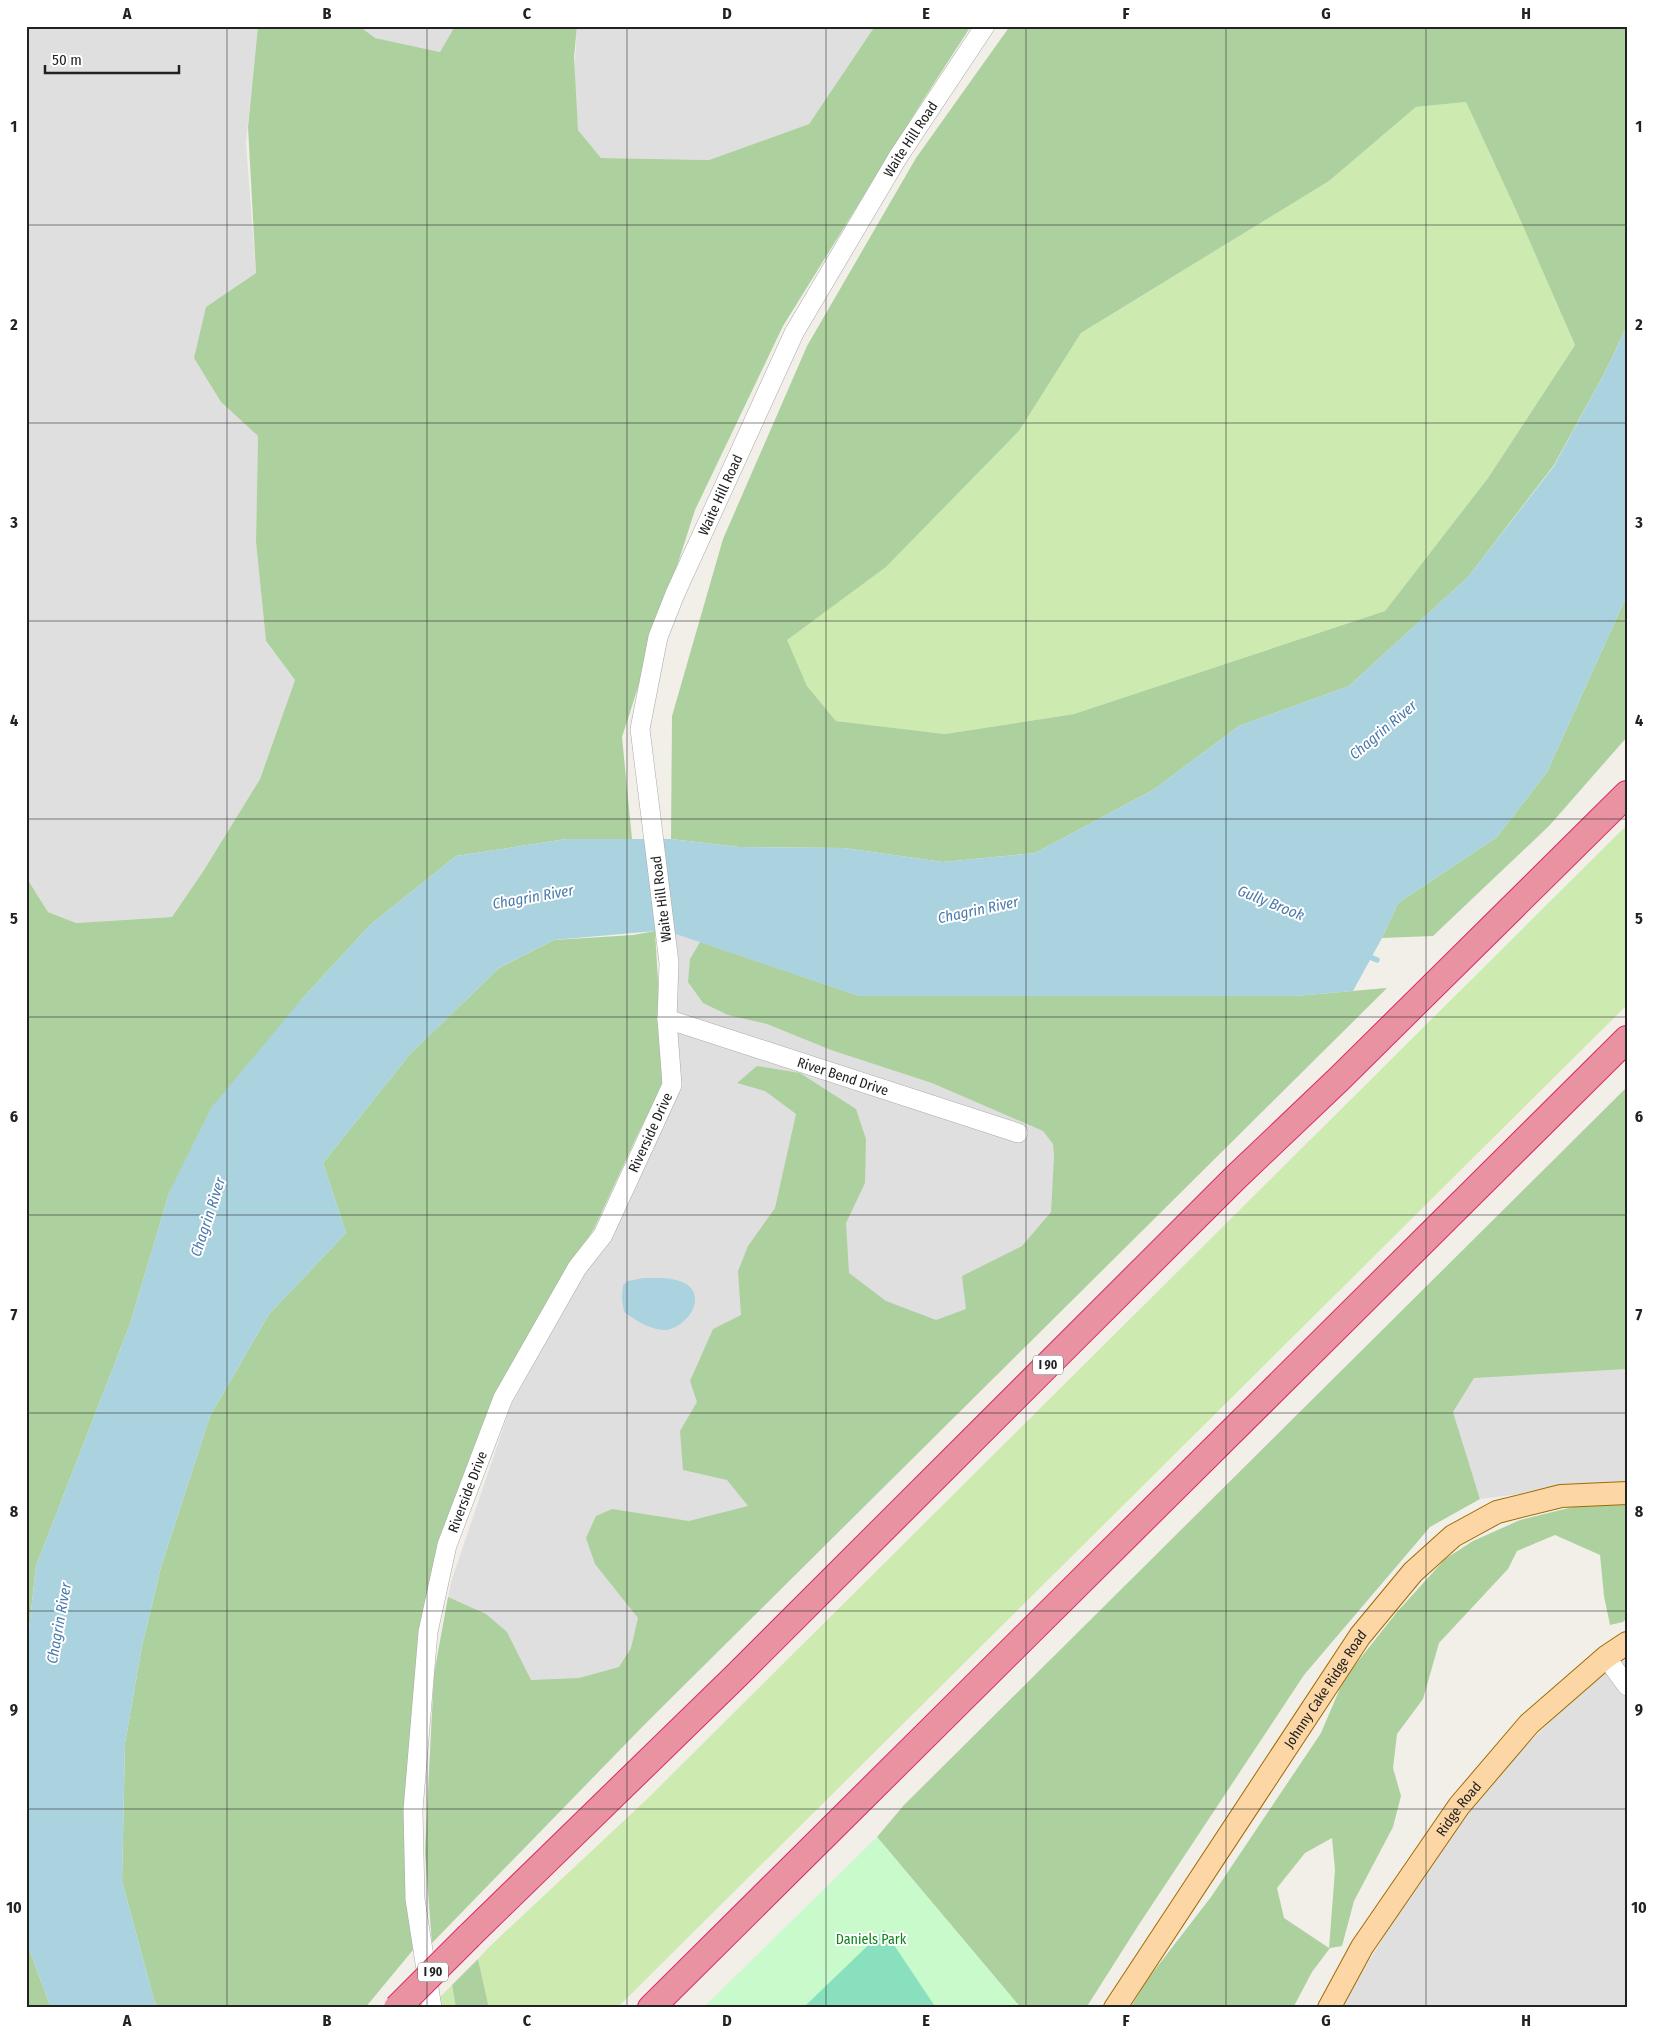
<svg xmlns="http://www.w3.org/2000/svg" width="1653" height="2034" font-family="'Fira Sans Condensed',sans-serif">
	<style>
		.residential { fill: #e0dfdf }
		.grass { fill: #cdebb0 }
		.forest { fill: #add19e; fill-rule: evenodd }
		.park { fill: #c8facc }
		.pitch { fill: #88e0be }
		.water { fill: #aad3df }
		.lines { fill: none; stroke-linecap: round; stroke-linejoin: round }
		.stream { stroke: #aad3df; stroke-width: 5.5 }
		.minor-casing { stroke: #a9a9a9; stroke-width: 20 }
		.major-casing { stroke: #a06b00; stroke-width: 24 }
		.highway-casing { stroke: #dc2a67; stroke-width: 28 }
		.minor { stroke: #fff; stroke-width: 19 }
		.major { stroke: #fcd6a4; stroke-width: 22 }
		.highway { stroke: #e892a2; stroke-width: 26 }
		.highway-bridge-casing { stroke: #dc2a67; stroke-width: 28; stroke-linecap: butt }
		.highway-bridge { stroke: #e892a2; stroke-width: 26 }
		.grid { fill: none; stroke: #222; stroke-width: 1; stroke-opacity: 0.55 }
		.labels { text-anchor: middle; stroke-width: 4; stroke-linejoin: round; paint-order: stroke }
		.shield { fill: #fff; stroke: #646464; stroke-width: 1 }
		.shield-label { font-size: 12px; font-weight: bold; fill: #222 }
		.street-label { font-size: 14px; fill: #222; stroke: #fff }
		.park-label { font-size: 14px; fill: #0c8416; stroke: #fff }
		.water-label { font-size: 15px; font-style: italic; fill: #4a7aab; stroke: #fff }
		.neatline { fill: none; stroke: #222; stroke-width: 2 }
		.grid-label { font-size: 16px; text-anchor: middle; font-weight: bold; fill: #222 }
	</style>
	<rect width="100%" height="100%" fill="#f2efe9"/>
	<g class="residential">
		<path d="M26,26H258L246,143L256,273L207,307L221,402L258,436L256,542L266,641L295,680L260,779L204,870L172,917L76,923L48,912L26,877Z"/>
		<path d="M359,26H455L440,52L374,38Z"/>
		<path d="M577,26H875L809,124L709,160L601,158L571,122Z"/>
		<path d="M673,933L1142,995L1296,996L1387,988L561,1807L432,1943L425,1852L434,1674L451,1582L511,1405L589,1265L680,1089Z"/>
		<path d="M1627,1369V1481L1480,1499L1453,1412L1474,1377Z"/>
		<path d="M1627,1650V2008H1340L1440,1845L1485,1785L1617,1657Z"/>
	</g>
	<g class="grass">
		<path d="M1466,102L1515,208L1575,345L1488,478L1385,611L1074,714L945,734L836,721L807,686L786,640L886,567L1019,431L1081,333L1329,181L1416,107Z"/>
		<path d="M1627,825V1005L617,2008H489L478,1959L489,1947L645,1801Z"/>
		<path d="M452,1985L456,2008H441L440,1997Z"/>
	</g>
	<g class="forest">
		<path d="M258,26H359L375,38L440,52L455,26H577L574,57L578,130L601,158L709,160L809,124L875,26H971L920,105L783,326L695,510L622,737L632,839H566L456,856L370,925L301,1000L169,1193L130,1324L36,1566L26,1656V877L48,912L76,923L172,917L204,870L260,779L295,680L266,641L256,542L258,436L221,402L194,358L206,307L256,273L248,127Z"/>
		<path d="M1010,26H1627V326L1605,372L1554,465L1468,577L1349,686L1239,726L1153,790L1035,853L943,862L844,848L739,847L671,839L672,716L723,539L807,346L916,158ZM1466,102L1515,208L1575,345L1488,478L1385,611L1074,714L945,734L836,721L807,686L787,640L886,567L1019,431L1081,333L1329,181L1416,107Z"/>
		<path d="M1627,595V737L1549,826L1433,936L1382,938L1398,903L1497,837L1547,772Z"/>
		<path d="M655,931L664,1081L637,1136L594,1229L556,1286L439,1545L409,1908L413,1950L365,2008H158L154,2000L122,1881L125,1743L142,1646L161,1567L210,1416L269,1314L346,1233L323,1163L410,1054L499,968L554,940L633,935Z"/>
		<path d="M700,942L859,996H1296L1387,988L649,1720L432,1943L425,1852L434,1674L448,1597L486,1614L507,1632L531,1680L579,1678L619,1667L631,1648L638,1618L595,1564L586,1538L596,1516L612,1509L689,1521L748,1506L727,1480L683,1470L680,1431L697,1402L690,1381L713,1329L741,1315L738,1271L748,1246L775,1208L796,1114L765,1091L737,1083L757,1066L800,1073L856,1109L866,1139L865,1183L846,1223L849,1273L886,1301L936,1320L966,1309L962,1276L1022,1246L1051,1212L1054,1157L1053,1144L1043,1131L932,1083L831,1050L767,1024L728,1015L703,1003L688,982L690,959Z"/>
		<path d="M1627,1087V1369L1474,1378L1453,1412L1480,1499L1430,1527L1304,1675L1138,1926L1086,2008H1021L877,1837L904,1805Z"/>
		<path d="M1581,1505H1627V1618L1623,1622L1610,1625L1604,1596L1600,1555L1555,1535L1517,1551L1508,1569L1439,1643L1423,1699L1397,1734L1393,1768L1401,1796L1393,1827L1354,1901L1342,1946L1330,1948L1312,1972L1293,2008H1130L1147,1980L1211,1897L1321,1733L1344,1679L1397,1612L1445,1559L1473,1541L1520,1520ZM1332,1838L1335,1870L1329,1948L1284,1918L1277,1888L1305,1853Z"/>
		<path d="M26,1941L51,2008H26Z"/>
		<path d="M478,1959L489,2008H456L452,1985Z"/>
	</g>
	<path class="park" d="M877,1837L1021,2008H703Z"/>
	<path class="pitch" d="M884,1930L936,2008H803Z"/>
	<g class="water">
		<path d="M1627,326V595L1547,772L1497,837L1398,903L1382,938L1353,991L1296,996H859L673,933L655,931L554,940L499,968L410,1054L323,1163L346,1233L269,1314L210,1416L161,1567L142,1646L125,1743L122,1881L154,2000L158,2008H51L26,1941V1656L36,1566L130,1324L169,1193L211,1108L301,1000L370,925L456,856L566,839H671L739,847L844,848L943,862L1035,853L1153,790L1239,726L1349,686L1468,577L1554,466L1605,372Z"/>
		<path d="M643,1278C656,1278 681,1276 691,1288C704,1305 683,1328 666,1330C652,1331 635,1320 624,1312L622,1299L623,1285L628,1281Z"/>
	</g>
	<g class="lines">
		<path class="stream" d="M1365,955L1377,960"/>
		<g class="minor-casing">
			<g id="minor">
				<path id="s1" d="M667,1019L1018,1133"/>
				<path d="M1606,1657L1627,1686"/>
				<path id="s2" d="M432,2008L415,1899L413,1810L428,1632L447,1545L503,1398L577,1268L603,1235L672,1085L667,1019L669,963L640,729L658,637L675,594L794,333L898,157L985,26"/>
			</g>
		</g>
		<g class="major-casing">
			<g id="major">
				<path id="s3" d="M1115,2008L1360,1636L1413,1572L1453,1536L1497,1512L1561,1496L1627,1493"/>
				<path id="s4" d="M1329,2008L1362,1947L1459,1806L1529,1724L1606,1657L1627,1643"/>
			</g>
		</g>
		<g class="highway-casing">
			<g id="highway">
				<path d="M469,1936L735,1677L1235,1178L1339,1079L1627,794"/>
				<path d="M651,2008L1627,1039"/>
			</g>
		</g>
		<use href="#minor" class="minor"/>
		<use href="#major" class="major"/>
		<use href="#highway" class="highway"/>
		<g class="highway-bridge-casing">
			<path id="highway-bridge" d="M397,2008L469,1936"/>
		</g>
		<use href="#highway-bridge" class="highway-bridge"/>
	</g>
	<path class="grid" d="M227,26V2008M427,26V2008M627,26V2008M826,26V2008M1026,26V2008M1226,26V2008M1426,26V2008M26,225H1627M26,423H1627M26,621H1627M26,819H1627M26,1017H1627M26,1215H1627M26,1413H1627M26,1611H1627M26,1809H1627"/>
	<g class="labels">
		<g class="shield">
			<rect x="1033" y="1355.5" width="30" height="19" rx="4"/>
			<rect x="418" y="1962.5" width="30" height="19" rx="4"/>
		</g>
		<g class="shield-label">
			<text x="1048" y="1369">I 90</text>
			<text x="433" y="1976">I 90</text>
		</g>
		<g class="street-label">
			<text dy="5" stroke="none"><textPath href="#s2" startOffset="1992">Waite Hill Road</textPath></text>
			<text dy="5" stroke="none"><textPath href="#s2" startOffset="1588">Waite Hill Road</textPath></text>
			<text transform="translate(661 899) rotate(-97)" y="5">Waite Hill Road</text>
			<text dy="5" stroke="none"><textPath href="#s1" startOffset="185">River Bend Drive</textPath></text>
			<text dy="5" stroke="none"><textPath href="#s2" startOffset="929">Riverside Drive</textPath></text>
			<text dy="5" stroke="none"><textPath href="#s2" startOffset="524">Riverside Drive</textPath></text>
			<text dy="5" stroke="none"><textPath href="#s3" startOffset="382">Johnny Cake Ridge Road</textPath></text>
			<text dy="5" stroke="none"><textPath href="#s4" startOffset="238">Ridge Road</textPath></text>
		</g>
		<g class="park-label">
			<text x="871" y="1944">Daniels Park</text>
		</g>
		<g class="water-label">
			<text transform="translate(1383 730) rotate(-40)" y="5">Chagrin River</text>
			<text transform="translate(533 897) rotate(-10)" y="5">Chagrin River</text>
			<text transform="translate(1271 903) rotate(22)" y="5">Gully Brook</text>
			<text transform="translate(978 910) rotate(-12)" y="5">Chagrin River</text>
			<text transform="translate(208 1217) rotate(-72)" y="5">Chagrin River</text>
			<text transform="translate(59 1623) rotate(-80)" y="5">Chagrin River</text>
		</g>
	</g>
	<rect width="1653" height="2034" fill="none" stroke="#ffffff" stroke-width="55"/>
	<path d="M45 65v8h134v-8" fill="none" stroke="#222222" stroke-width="2.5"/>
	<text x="52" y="65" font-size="15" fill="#222222" stroke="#ffffff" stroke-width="4" paint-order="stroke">50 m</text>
	<rect x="28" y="28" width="1598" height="1978" class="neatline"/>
	<g class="grid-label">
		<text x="127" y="19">A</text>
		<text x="327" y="19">B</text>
		<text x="527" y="19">C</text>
		<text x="727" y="19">D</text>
		<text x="926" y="19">E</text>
		<text x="1126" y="19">F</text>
		<text x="1326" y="19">G</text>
		<text x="1526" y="19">H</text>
		<text x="14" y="132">1</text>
		<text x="1639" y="132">1</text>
		<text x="14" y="330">2</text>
		<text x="1639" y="330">2</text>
		<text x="14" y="528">3</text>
		<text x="1639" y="528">3</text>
		<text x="14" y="726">4</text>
		<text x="1639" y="726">4</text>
		<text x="14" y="924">5</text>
		<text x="1639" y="924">5</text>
		<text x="14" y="1122">6</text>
		<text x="1639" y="1122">6</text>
		<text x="14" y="1320">7</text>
		<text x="1639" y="1320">7</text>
		<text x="14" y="1517">8</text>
		<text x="1639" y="1517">8</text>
		<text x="14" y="1715">9</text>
		<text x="1639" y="1715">9</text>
		<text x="14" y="1913">10</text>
		<text x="1639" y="1913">10</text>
		<text x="127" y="2026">A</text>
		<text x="327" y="2026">B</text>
		<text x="527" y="2026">C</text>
		<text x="727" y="2026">D</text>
		<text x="926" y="2026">E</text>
		<text x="1126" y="2026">F</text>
		<text x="1326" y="2026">G</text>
		<text x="1526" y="2026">H</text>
	</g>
</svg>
